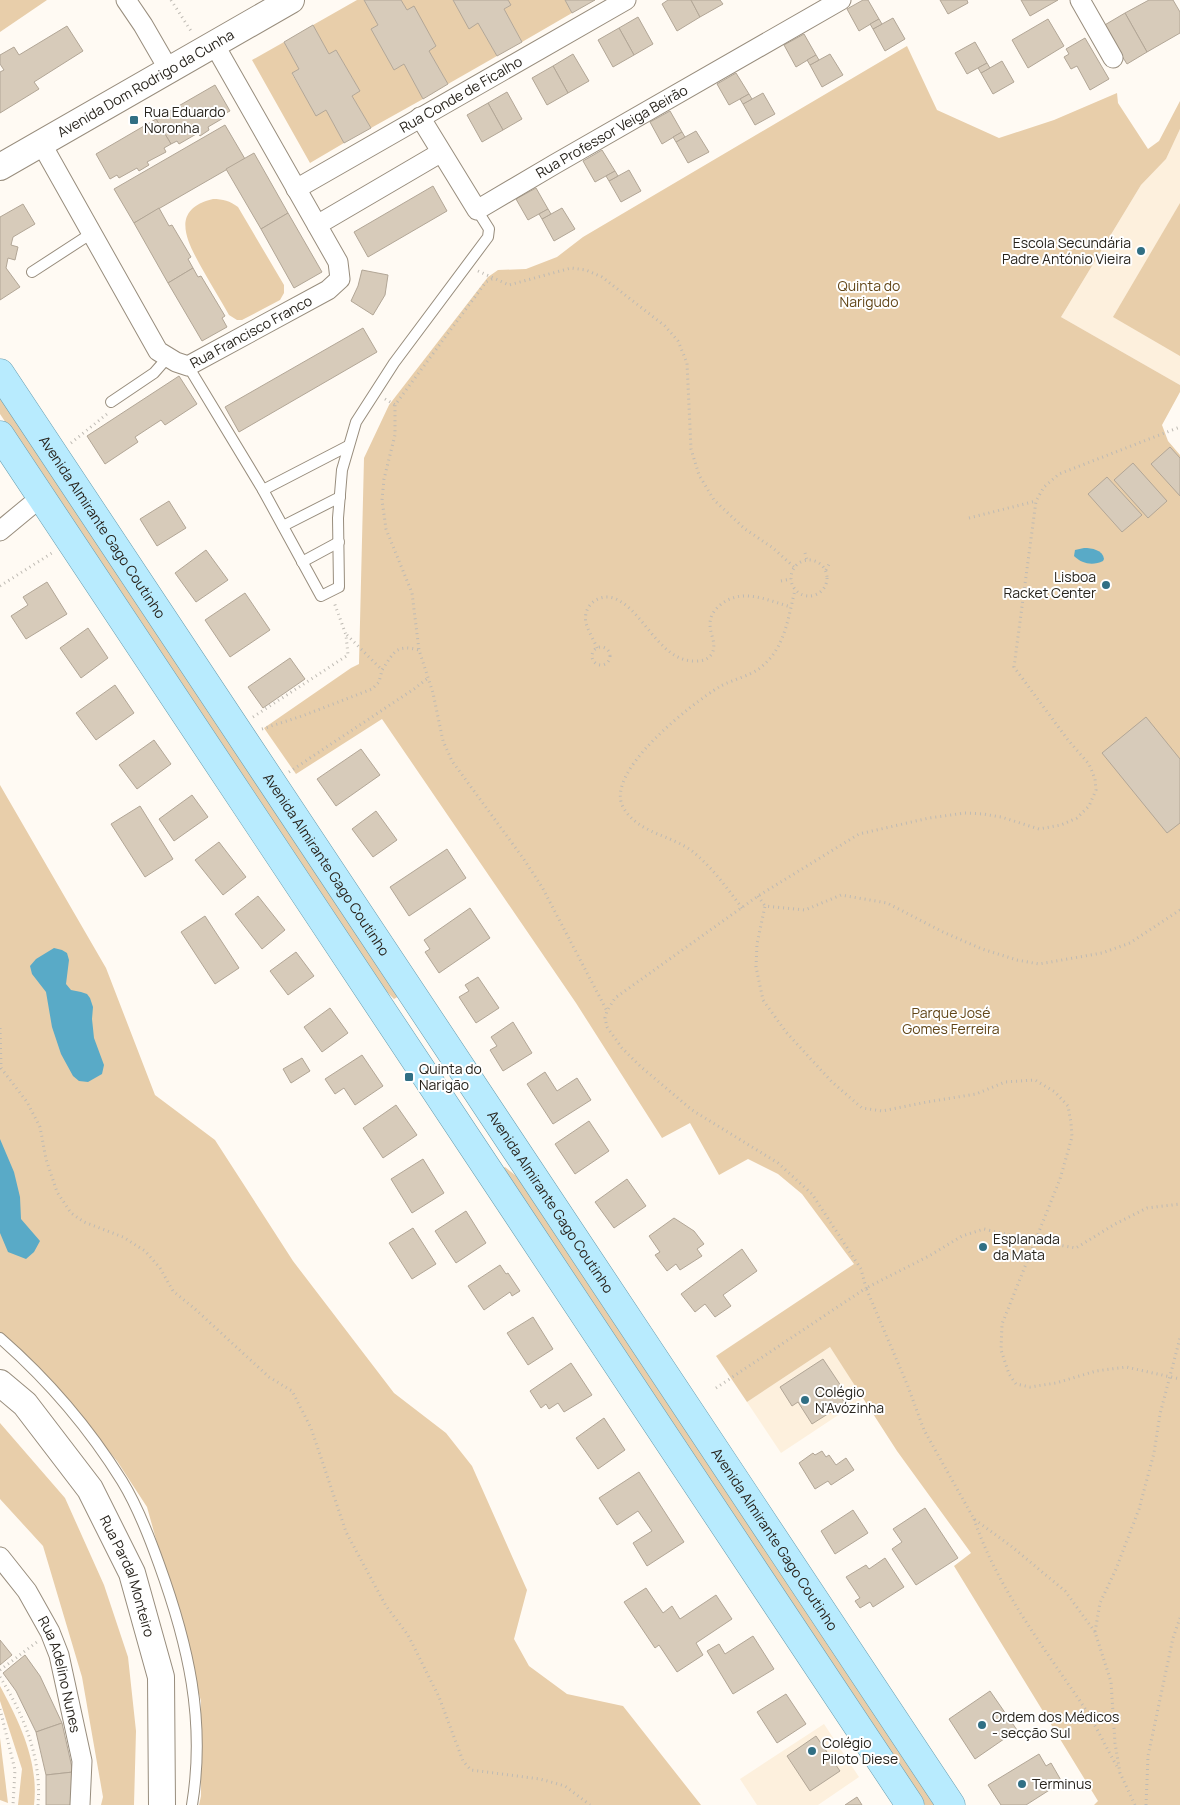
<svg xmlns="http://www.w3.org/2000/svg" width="1180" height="1805" font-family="Manrope,sans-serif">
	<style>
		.built { fill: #fdf0dd }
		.green { fill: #e8ceaa }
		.water { fill: #59aac7 }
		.building { fill: #d7cbba; stroke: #b2a696 }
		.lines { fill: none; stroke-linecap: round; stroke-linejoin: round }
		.lane-casing { stroke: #988d7d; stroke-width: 12 }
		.street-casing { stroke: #988d7d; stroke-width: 21 }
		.secondary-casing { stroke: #988d7d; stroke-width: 28 }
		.primary-casing { stroke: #679daf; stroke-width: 29 }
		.path { stroke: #bebab3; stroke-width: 3; stroke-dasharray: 1 4; stroke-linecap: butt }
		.lane { stroke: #fff; stroke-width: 10 }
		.street { stroke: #fff; stroke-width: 19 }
		.secondary { stroke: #fff; stroke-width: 26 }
		.primary { stroke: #b8ebfe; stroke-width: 28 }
		.poi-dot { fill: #306f84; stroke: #fff; stroke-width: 2 }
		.labels { text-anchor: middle; stroke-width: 4; stroke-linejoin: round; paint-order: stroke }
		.street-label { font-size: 14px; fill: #28241d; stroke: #fff }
		.poi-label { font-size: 14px; fill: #28241d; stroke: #fff; text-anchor: start }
		.park-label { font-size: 14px; fill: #624618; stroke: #fff }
	</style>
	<rect width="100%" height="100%" fill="#fffaf3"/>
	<g class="built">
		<path d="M1180,129V385L1061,317L1141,185L1166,159Z"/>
		<path d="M830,1347L864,1398L781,1453L747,1402Z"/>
		<path d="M824,1724L859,1777L818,1805H757L740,1779Z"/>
	</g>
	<g class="green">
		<path d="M0,0H47L0,32Z"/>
		<path d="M357,0H364L378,25L371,29L394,70L404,64L423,99L371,128L352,96L360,91L336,50L329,54L313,25Z"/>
		<path d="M401,0H453L469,28L478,23L497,56L448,84L429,51L436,46L414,7L407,10Z"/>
		<path d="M508,0H565L572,13L522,42L504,9L511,5Z"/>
		<path d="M284,42L299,69L292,74L316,115L326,110L344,143L310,163L252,60Z"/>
		<path d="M907,46L937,110L999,138L1054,120L1117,93L1118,103L1148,149L1159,141L1180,101V129L1166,159L1141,185L1061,317L1180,385V392L1162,425L1168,441L1180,455V1805H1094L1098,1801L954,1566L971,1553L897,1451L830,1347L747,1402L716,1356L854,1264L802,1194L778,1174L748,1159L719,1175L690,1123L662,1138L576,1003L382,719L296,774L264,728L351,668L359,664L364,458L389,405L488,277L498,270L526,269L557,257L583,237Z"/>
		<path d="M213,199C223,199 230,201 238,207L284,285V293L280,300L242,320H237L229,315C221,301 212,286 204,272C189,245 167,210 213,199Z"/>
		<path d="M1180,203V356L1113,317Z"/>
		<path d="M0,395L399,996L394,999L378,983L0,414Z"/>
		<path d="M0,785L106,968L155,1095L215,1140L293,1261L394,1393L446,1433L472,1466L527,1590L514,1639L529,1666L567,1694L623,1706L701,1805H199L201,1796V1701L147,1507L117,1461L69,1403L0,1339Z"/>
		<path d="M505,1167L520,1179L937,1805H925L502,1169Z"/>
		<path d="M0,1423L65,1498L104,1585L128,1657L136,1731L134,1805H101L103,1797L82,1677L43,1546L0,1499Z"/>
		<path d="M0,1686C20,1723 39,1762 34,1805H18L22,1769L0,1701Z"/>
		<path d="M0,1738L8,1803L0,1800Z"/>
	</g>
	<g class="water">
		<path d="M1084,548C1092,548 1103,550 1104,559L1103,561C1093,566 1082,564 1074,556L1075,550Z"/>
		<path d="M54,948L62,950L67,953L69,960L66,984L71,990L81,992L87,994L90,998L93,1007L92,1019L94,1038L104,1065L102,1074L88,1082L79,1081L73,1076L61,1054L52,1027L46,992L32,974L30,966L36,959Z"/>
		<path d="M0,1139L14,1172L20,1197L21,1219L40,1241L34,1252L26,1259L8,1252L0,1233Z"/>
	</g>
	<g class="building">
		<path d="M364,0H401L407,10L414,6L436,46L429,51L448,84L423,99L404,64L394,70L371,29L378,25Z"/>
		<path d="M453,0H508L511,5L504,9L522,42L497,56L478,23L469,29Z"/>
		<path d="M565,0H595L572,13Z"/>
		<path d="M668,0H691L700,17L677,31L662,4Z"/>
		<path d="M691,0H720L723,4L700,17Z"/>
		<path d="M863,0H868L879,19L859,31L847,9Z"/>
		<path d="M940,0H967L968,3L948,14Z"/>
		<path d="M1021,0H1058L1030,16Z"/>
		<path d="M1149,0H1173L1180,12V33L1147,52L1125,13Z"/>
		<path d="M1125,13L1147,52L1127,64L1103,26Z"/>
		<path d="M638,17L653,44L634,55L619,28Z"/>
		<path d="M893,18L905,39L885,51L873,29Z"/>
		<path d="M879,19L882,24L873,29L870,24Z"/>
		<path d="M1048,19L1064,46L1028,68L1012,40Z"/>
		<path d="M313,25L329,54L336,50L360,91L352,96L371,128L344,143L326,110L316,116L292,73L299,69L284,42Z"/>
		<path d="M67,26L83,51L34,82L39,89L0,113V72L4,70L0,64V55L14,47L19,55Z"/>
		<path d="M619,28L634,55L613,67L598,40Z"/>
		<path d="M804,34L816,55L796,67L784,45Z"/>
		<path d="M1085,38L1109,79L1090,90L1077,66L1071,69L1064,57L1069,54L1066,49Z"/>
		<path d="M975,42L987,63L967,74L955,53Z"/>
		<path d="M573,54L589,81L568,93L553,66Z"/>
		<path d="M830,54L843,75L822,87L810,65Z"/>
		<path d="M816,55L819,60L810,65L807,60Z"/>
		<path d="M1002,61L1014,82L993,94L981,73Z"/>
		<path d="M987,63L990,68L981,73L978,68Z"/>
		<path d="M553,66L568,93L547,105L532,78Z"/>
		<path d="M736,73L749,94L729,105L717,84Z"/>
		<path d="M215,85L230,111L224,114L225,117L208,127L209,130L200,136L198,133L179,144L177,141L171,144L156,119Z"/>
		<path d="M507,92L522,119L503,130L488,103Z"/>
		<path d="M763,93L775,114L755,125L743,104Z"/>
		<path d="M749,94L752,99L743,104L740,99Z"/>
		<path d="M488,103L503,130L482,142L467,115Z"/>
		<path d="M670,111L682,132L662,144L650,122Z"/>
		<path d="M156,119L171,144L164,148L166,152L147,162L149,165L139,171L137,168L119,178L117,175L110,179L96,154Z"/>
		<path d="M225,125L245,159L134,223L114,189Z"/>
		<path d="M696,131L709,152L688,163L676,142Z"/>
		<path d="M682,132L685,137L676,142L673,137Z"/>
		<path d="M602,150L615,171L595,182L583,161Z"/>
		<path d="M254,153L288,213L261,229L226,169Z"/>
		<path d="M629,170L641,191L621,202L609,181Z"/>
		<path d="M615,171L618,176L609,181L606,176Z"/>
		<path d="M433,186L447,211L368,257L354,232Z"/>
		<path d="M536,188L548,209L528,220L516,199Z"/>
		<path d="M23,204L35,224L13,237L11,245L18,247L15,260L8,258L6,268L20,287L0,300V217Z"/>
		<path d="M159,208L169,226L172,225L191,257L188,259L193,268L168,283L134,223Z"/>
		<path d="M562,208L575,229L554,241L542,219Z"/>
		<path d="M548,209L551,214L542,219L539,214Z"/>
		<path d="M288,213L322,272L294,288L261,229Z"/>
		<path d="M193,268L198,277L201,276L225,316L222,318L227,327L202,341L168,283Z"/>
		<path d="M362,270L388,275L385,295L373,315L351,301L358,286Z"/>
		<path d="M363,328L377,352L239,432L225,407Z"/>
		<path d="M179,376L197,404L165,425L161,420L135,437L138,442L105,464L87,436Z"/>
		<path d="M1170,447L1180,458V496L1151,464Z"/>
		<path d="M1133,463L1167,501L1148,518L1114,480Z"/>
		<path d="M1107,477L1142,515L1122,532L1088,494Z"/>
		<path d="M169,501L186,528L157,546L140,519Z"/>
		<path d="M206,550L228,580L196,602L175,573Z"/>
		<path d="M47,582L67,614L26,639L11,616L28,605L23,597Z"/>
		<path d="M245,593L270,630L230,657L205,620Z"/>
		<path d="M88,628L108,658L81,678L60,648Z"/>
		<path d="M290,658L305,679L263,708L248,687Z"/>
		<path d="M115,685L134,713L96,740L76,713Z"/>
		<path d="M1146,717L1180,759V823L1167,833L1102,753Z"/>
		<path d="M154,740L171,764L137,789L119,765Z"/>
		<path d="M361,749L380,775L336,806L317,779Z"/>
		<path d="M192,795L208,817L174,841L159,819Z"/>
		<path d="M140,806L173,859L145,877L111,824Z"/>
		<path d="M376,811L397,840L373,857L352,829Z"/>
		<path d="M219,842L246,877L223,895L195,860Z"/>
		<path d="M447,849L466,878L409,916L390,887Z"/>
		<path d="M258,896L285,930L262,949L235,914Z"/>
		<path d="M470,908L490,938L439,973L425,952L430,949L424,940Z"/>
		<path d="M205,916L239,968L215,984L181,932Z"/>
		<path d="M296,952L314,976L288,995L270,971Z"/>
		<path d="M478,977L499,1008L476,1023L459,997L469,991L465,985Z"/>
		<path d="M330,1008L348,1033L322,1052L304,1027Z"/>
		<path d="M513,1022L532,1053L503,1071L490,1050L497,1046L491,1037Z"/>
		<path d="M362,1055L383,1086L355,1105L344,1088L335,1094L325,1079Z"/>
		<path d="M302,1058L310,1071L291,1083L283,1069Z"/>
		<path d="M545,1072L557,1091L577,1078L591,1100L553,1124L527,1084Z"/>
		<path d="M396,1105L417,1135L383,1158L363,1128Z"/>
		<path d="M589,1121L609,1151L575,1174L555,1144Z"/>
		<path d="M423,1159L444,1193L412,1213L391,1179Z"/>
		<path d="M627,1179L646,1206L614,1228L595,1202Z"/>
		<path d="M466,1211L486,1243L456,1263L435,1231Z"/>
		<path d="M674,1218L694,1231L704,1244L697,1249L702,1256L680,1270L676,1264L667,1271L655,1255L660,1252L649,1236Z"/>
		<path d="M413,1228L436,1264L412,1279L389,1243Z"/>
		<path d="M742,1249L757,1271L723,1295L731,1306L715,1317L705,1304L695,1312L681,1294Z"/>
		<path d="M500,1265L506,1274L508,1273L520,1291L512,1296L510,1292L484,1310L468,1286Z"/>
		<path d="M533,1317L553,1349L528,1365L507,1333Z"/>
		<path d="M823,1359L841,1386L835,1389L845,1403L812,1424L798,1402L792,1406L780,1387Z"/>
		<path d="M571,1363L592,1395L564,1412L558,1403L549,1409L546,1404L541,1408L530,1391Z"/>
		<path d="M604,1418L625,1450L598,1469L576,1438Z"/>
		<path d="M822,1451L826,1457L829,1455L836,1465L846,1458L854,1470L831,1485L828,1481L815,1489L799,1463L813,1453L815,1455Z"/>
		<path d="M639,1472L684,1542L647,1566L633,1543L652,1531L638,1511L617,1525L599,1498Z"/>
		<path d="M925,1508L958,1558L916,1585L892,1549L902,1542L893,1529Z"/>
		<path d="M853,1510L868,1533L835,1554L821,1531Z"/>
		<path d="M885,1558L904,1587L873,1607L870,1602L860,1608L855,1601L860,1598L846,1577L866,1565L869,1569Z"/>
		<path d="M646,1588L663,1613L672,1606L680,1619L716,1595L732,1619L696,1643L703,1655L677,1672L659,1645L655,1648L624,1602Z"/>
		<path d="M753,1636L774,1669L733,1694L707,1651L719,1644L725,1654Z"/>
		<path d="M0,1640L12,1655L0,1665Z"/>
		<path d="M25,1655L40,1676L62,1723L36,1732L16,1691L3,1673Z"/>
		<path d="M990,1691L1017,1730L975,1759L949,1719Z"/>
		<path d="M786,1694L806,1724L777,1743L757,1712Z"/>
		<path d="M62,1723L73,1772L46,1775L36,1732Z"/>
		<path d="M816,1736L840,1771L810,1791L787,1756Z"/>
		<path d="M1039,1754L1046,1766L1051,1763L1062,1782L1026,1805H1001L988,1785Z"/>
		<path d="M73,1772V1805H46V1775Z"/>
		<path d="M857,1797L862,1805H845Z"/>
	</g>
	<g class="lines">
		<g class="lane-casing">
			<g id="lane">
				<path d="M32,272L92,233"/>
				<path d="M188,366L263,490L321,596L339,587L338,518L342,470L356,422L394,363L488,237L489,229L477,210"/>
				<path d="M111,402L154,373L168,357"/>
				<path d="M263,490L348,446"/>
				<path d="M283,526L340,497"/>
				<path d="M302,562L339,542"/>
				<path d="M0,1338C47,1379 89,1428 122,1481C138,1507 149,1536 159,1564C188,1644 206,1720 192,1805"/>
			</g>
		</g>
		<g class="street-casing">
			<g id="street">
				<path d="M126,0L143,25L169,70"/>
				<path d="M1080,0L1113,58"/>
				<path id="s1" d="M420,117L477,210L555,164L841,0"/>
				<path id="s2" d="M41,143L158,351L176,362L188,366L328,290L340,279L338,262L214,44"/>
				<path id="s3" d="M296,189L626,0"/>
				<path d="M317,225L440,153"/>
				<path d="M0,531L41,497"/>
				<path id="s4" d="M0,1557L27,1591L50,1632L59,1655L82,1761L80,1805"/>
			</g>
		</g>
		<g class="secondary-casing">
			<g id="secondary">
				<path id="s5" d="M0,167L291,0"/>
				<path id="s6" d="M0,1383L25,1404L90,1489L132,1573L161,1677L162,1805"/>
			</g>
		</g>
		<g class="primary-casing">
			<g id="primary">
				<path id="s7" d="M0,373L951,1805"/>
				<path d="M0,435L910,1805"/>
			</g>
		</g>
		<g class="path">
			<path d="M171,0L191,31L189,32"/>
			<path d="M478,271L509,285L571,268L586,270L602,277L665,326L678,341L687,363L691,449L699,475L714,500L745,529L773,548L794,567"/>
			<path d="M492,279L486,282L395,405V435L384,479L382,500L386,529L412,593L419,650L433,693L443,741L452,761L523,858L542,887L607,1011"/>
			<path d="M385,399L395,405"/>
			<path d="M71,443L107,414"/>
			<path d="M969,518L1036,501"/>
			<path d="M805,553L807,560"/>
			<circle cx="809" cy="578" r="18"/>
			<path d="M826,570L830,562"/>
			<path d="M781,581L791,579"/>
			<path d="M0,586L52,553"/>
			<path d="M347,635L382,670C394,652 396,644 419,650"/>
			<circle cx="601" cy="656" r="9"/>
			<path d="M597,648C594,640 588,631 586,623C582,604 602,591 618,600C645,614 661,662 695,661C703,661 707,660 712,654C717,642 710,636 710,624C710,617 713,612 718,607C740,586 766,600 791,607"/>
			<path d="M253,717L348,655L346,635L334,602"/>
			<path d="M262,729L302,716L372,689L379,682L382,670"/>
			<path d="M289,772L414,689L428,678"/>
			<path d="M758,896L765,906"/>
			<path d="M742,908C727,888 712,867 692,851C671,835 637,833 623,807C604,771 693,703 719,687C731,680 750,676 760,668C785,649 788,618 795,590"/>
			<path d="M1180,910L1130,943L1102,953L1039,964L1017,960L982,949L943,932L887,903L841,895L805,910L765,906L757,944L756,967L763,1000L786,1032L832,1082L862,1108L882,1111L927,1102L976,1094L1005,1082L1035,1080L1055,1092L1068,1106L1071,1123L1072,1137L1060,1179L1002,1324L1001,1350L1009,1374L1016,1384L1030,1387L1056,1383L1096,1371L1126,1367L1180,1379"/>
			<path d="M0,1028L1,1068L27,1102L40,1127L46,1159L57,1192L71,1213L84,1222L123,1237L145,1251L160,1268L173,1291L195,1309L269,1377L292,1391L311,1428L346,1532L386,1606L408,1635L439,1697L463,1761L471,1770L540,1779L565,1786L590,1805"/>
			<path d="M716,1388L866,1288L861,1269L812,1194L778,1163L692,1110L640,1066L622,1048L607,1027L605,1018L607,1011L615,998L758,896L859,834L929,818L965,813L983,814L1001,817L1039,829L1061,825L1077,818L1089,806L1096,790L1095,779L1089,764L1068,740L1014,667L1036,501L1044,487L1059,474L1180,427"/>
			<path d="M974,1519C997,1587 1042,1645 1082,1704C1095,1723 1106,1748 1118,1768"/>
			<path d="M1095,1632L1065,1591L1011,1546L974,1519L924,1430L907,1384L866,1288L929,1256L962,1236L984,1229L1035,1241L1076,1248L1115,1224L1147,1208L1180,1204"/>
			<path d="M0,1670L37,1642"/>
			<path d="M0,1677C24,1715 42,1759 38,1805"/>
			<path d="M0,1709L15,1770L13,1805"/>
			<path d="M1135,1805L1120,1773L1115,1743L1111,1682L1095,1632L1100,1603L1116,1569L1139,1509L1154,1453L1160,1414L1180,1338"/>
			<path d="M1146,1805L1148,1756L1173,1638L1180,1618"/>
		</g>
		<use href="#lane" class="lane"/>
		<use href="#street" class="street"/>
		<use href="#secondary" class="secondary"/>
		<use href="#primary" class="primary"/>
	</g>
	<g class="poi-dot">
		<rect x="129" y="115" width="10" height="10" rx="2.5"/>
		<circle cx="1141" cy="251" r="5"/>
		<circle cx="1106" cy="585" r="5"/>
		<rect x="404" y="1072" width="10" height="10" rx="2.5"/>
		<circle cx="983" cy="1247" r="5"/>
		<circle cx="805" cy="1400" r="5"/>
		<circle cx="982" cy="1725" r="5"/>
		<circle cx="812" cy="1751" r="5"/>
		<circle cx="1022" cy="1784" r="5"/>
	</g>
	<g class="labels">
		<g class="street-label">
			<text dy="5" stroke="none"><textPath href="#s5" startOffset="168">Avenida Dom Rodrigo da Cunha</textPath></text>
			<text dy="5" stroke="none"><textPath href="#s3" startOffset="190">Rua Conde de Ficalho</textPath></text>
			<text dy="5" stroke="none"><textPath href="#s1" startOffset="265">Rua Professor Veiga Beirão</textPath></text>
			<text dy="5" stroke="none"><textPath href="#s2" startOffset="344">Rua Francisco Franco</textPath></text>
			<text dy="5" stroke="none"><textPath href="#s7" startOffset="185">Avenida Almirante Gago Coutinho</textPath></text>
			<text dy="5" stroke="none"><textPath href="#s7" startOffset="590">Avenida Almirante Gago Coutinho</textPath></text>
			<text dy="5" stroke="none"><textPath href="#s7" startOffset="995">Avenida Almirante Gago Coutinho</textPath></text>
			<text dy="5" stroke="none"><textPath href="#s7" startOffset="1400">Avenida Almirante Gago Coutinho</textPath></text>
			<text dy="5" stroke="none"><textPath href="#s6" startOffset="235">Rua Pardal Monteiro</textPath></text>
			<text dy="5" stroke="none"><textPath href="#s4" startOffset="134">Rua Adelino Nunes</textPath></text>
		</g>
		<g class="poi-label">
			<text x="144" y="117">Rua Eduardo<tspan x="144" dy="16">Noronha</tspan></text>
			<text x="1131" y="248" text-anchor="end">Escola Secundária<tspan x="1131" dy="16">Padre António Vieira</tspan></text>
			<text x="1096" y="582" text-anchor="end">Lisboa<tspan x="1096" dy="16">Racket Center</tspan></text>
			<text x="419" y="1074">Quinta do<tspan x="419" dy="16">Narigão</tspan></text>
			<text x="993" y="1244">Esplanada<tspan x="993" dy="16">da Mata</tspan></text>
			<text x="815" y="1397">Colégio<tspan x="815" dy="16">N'Avózinha</tspan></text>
			<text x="992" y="1722">Ordem dos Médicos<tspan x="992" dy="16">- secção Sul</tspan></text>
			<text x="822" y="1748">Colégio<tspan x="822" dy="16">Piloto Diese</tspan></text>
			<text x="1032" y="1789">Terminus</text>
		</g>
		<g class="park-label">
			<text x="869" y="291">Quinta do<tspan x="869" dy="16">Narigudo</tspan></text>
			<text x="951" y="1018">Parque José<tspan x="951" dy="16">Gomes Ferreira</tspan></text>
		</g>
	</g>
</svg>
